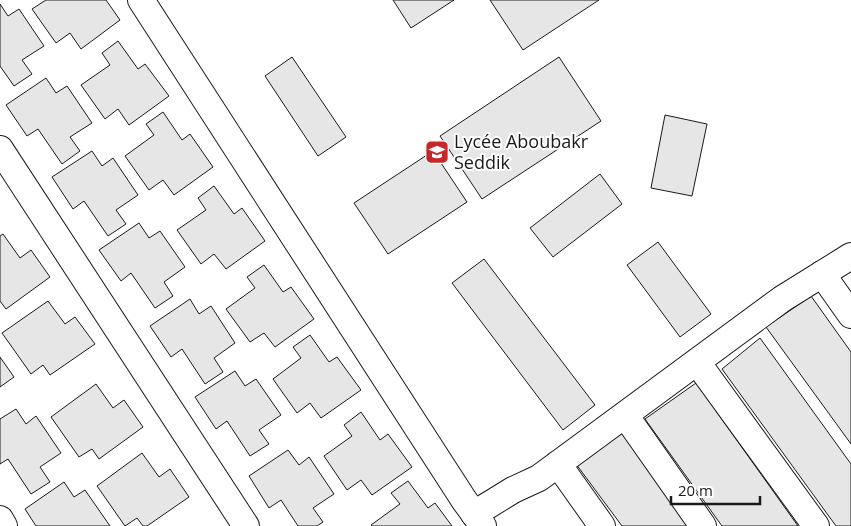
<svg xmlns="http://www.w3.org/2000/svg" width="851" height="526" font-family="'Open Sans',sans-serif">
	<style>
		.building { fill: #e6e6e6; stroke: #1a1a1a }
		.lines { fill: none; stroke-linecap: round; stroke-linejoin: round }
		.minor-casing { stroke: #1a1a1a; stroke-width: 28 }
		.minor { stroke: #fff; stroke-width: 26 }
		.labels { text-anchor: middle; stroke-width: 4; stroke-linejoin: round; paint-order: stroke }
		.poi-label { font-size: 18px; fill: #1a1a1a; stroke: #fff; text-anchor: start }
	</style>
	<rect width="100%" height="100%" fill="#fff"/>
	<g class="building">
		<path d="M46,0H106L120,20L81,49L70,33L56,43L32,9Z"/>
		<path d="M393,0H454L411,28Z"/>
		<path d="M490,0H599L523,50Z"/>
		<path d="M0,4L8,16L19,9L44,46L22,60L32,74L14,86L0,66Z"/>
		<path d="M118,41L138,69L145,64L169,96L129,125L118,109L105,119L81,85L110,65L102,53Z"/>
		<path d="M292,57L346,137L318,156L265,76Z"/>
		<path d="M559,57L601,121L482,199L440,136Z"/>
		<path d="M46,78L56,93L67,86L92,123L70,137L80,151L62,164L38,129L27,136L6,105Z"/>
		<path d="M163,112L182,140L190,134L213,167L174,195L163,180L149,190L125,156L154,135L146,124Z"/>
		<path d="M665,115L707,124L692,196L651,188Z"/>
		<path d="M92,151L102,166L113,158L138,195L116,210L126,224L108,236L84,201L73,209L52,177Z"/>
		<path d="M433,151L467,202L388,254L354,203Z"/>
		<path d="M600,174L622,204L553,257L530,228Z"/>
		<path d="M214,186L234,214L242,208L265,241L226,269L214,254L201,264L177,230L206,210L198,198Z"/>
		<path d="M139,223L149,238L160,231L185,267L164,282L173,296L155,308L131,273L121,281L99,250Z"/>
		<path d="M3,234L20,258L31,250L50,277L6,309L0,301V236Z"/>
		<path d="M658,242L711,314L680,337L627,265Z"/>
		<path d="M484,259L595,405L563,430L452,283Z"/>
		<path d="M264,265L283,292L291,287L314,319L275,347L264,333L250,342L226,309L255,288L247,277Z"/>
		<path d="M811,296L851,352V444L766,327Z"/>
		<path d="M190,299L199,314L211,306L235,343L214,358L223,372L205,384L182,349L171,357L150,326Z"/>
		<path d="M48,301L65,324L75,317L95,344L50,375L43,365L31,374L2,333Z"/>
		<path d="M310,335L329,362L337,357L361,390L321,418L310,403L297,413L273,379L301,358L293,347Z"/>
		<path d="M760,338L851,464V526H836L722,369Z"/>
		<path d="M0,357L14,377L0,387Z"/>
		<path d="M235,371L245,386L256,379L281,415L259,430L269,444L250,456L227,421L216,429L195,397Z"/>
		<path d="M696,383L798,526H722L645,419Z"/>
		<path d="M96,384L113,408L124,400L143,427L99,459L92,449L79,457L51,417Z"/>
		<path d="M16,409L26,424L36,416L61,453L40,467L50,482L31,494L8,459L0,464V419Z"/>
		<path d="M361,412L380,440L388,434L412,467L372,495L361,480L347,490L324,456L352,436L344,425Z"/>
		<path d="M621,430L691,526H622L576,464Z"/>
		<path d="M288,450L299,465L309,457L334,494L313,508L323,522L317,526H298L281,500L269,508L249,476Z"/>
		<path d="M142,453L159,477L170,469L189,497L147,526H143L137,518L125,526L97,486Z"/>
		<path d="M408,481L428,508L435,503L452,526H372L371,525L400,504L391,493Z"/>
		<path d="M64,482L74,497L85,490L110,526H36L25,509Z"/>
	</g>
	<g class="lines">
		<g class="minor-casing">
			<g id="minor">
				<path d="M141,0L464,500L483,526"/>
				<path d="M0,149L246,526"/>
				<path d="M822,274L851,315"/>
				<path d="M697,362L816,526"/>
				<path d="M625,415L703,526"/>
				<path d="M558,464L602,526"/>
				<path d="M474,514L513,490L539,478L782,299L851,256"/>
				<path d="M0,519L4,526"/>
			</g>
		</g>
		<use href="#minor" class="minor"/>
	</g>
	<defs>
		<g id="school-square" transform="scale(1.25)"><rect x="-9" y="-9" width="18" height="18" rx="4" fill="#c62828" stroke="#fff"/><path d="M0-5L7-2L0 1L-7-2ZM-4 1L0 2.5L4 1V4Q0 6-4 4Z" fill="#fff"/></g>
	</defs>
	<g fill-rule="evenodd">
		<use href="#school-square" x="437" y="152"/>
	</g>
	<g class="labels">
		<g class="poi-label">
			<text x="454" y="148">Lycée Aboubakr<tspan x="454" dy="21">Seddik</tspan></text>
		</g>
	</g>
	<path d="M671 496v8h89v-8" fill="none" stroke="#1a1a1a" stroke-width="2.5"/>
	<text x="678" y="496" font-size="15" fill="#1a1a1a" stroke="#ffffff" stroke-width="4" paint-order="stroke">20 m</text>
</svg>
